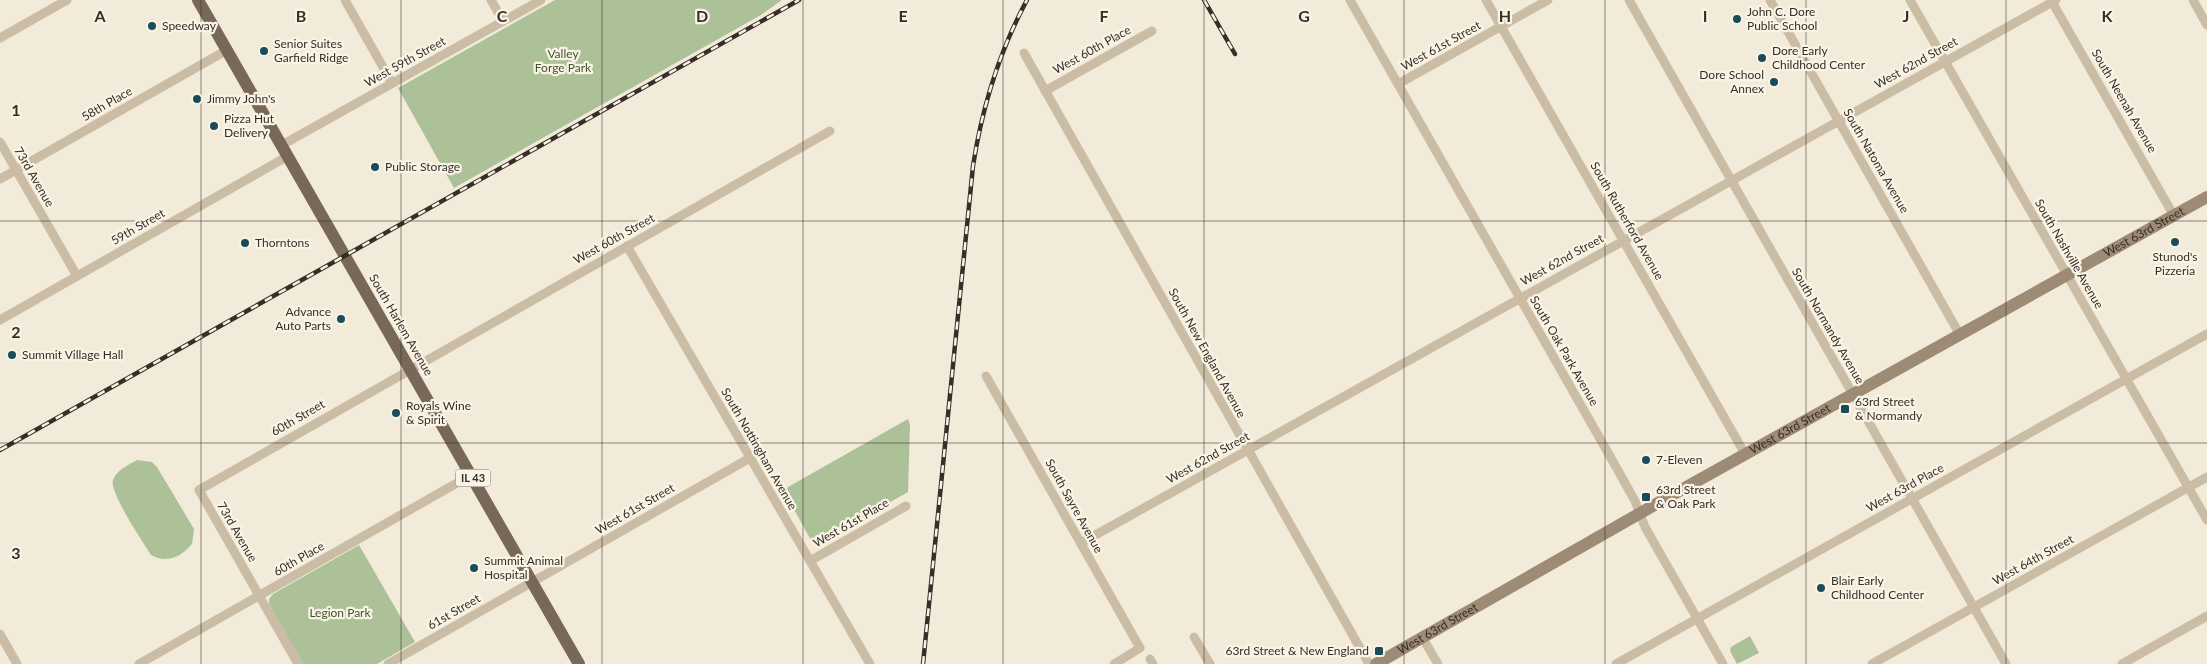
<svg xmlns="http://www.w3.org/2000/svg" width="2207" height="664" font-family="Lato,sans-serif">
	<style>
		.green { fill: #adc199 }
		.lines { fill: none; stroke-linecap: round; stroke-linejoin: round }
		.street { stroke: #cabca5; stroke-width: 9 }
		.secondary { stroke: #9e8b76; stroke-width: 12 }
		.primary { stroke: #786857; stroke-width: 12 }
		.rail-casing { stroke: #362e27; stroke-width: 4.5 }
		.rail { stroke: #faf4e6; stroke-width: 2.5; stroke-dasharray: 8; stroke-linecap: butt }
		.grid { fill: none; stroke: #362e27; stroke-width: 1; stroke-opacity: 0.55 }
		.poi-dot { fill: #1b4a58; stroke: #faf4e6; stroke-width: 2 }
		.labels { text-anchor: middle; stroke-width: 4.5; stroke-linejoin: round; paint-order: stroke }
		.shield { fill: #faf4e6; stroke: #716960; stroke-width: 1 }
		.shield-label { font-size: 11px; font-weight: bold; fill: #362e27 }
		.poi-label { font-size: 12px; fill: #362e27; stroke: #faf4e6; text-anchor: start }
		.street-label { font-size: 12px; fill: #362e27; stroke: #faf4e6 }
		.park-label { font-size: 12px; fill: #3e552a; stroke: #faf4e6 }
		.grid-label { font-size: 16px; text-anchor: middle; font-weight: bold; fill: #362e27; stroke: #faf4e6; stroke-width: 4.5; stroke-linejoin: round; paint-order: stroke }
	</style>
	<rect width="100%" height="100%" fill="#f2ebd9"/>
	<g class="green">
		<path d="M555,0H782L761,15L454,188L398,88Z"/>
		<path d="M908,419L910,425L908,492L815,545L813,544L785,493L788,487Z"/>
		<path d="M137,460L152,462L157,467L194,529L192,544C181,557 166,564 151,555C143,542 109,492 113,480C117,470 128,465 137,460Z"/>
		<path d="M359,545L415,642L377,664H303L269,604V599L273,594Z"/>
		<path d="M1750,636L1759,653L1737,664L1730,651L1731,647Z"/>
	</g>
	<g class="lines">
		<g class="street">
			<path d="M345,0L392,83"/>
			<path d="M491,0L503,21"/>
			<path d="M1350,0L1611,458L1635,501L1645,527L1723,664"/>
			<path d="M1486,0L1745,454"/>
			<path d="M1629,0L2006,664"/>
			<path d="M1770,0L1960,335"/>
			<path d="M1910,0L2207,520"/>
			<path d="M2051,0L2174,216"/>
			<path d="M2193,0L2207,25"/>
			<path d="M0,38L67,0"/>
			<path d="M1024,53L1369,664"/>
			<path d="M1398,84L1548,0"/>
			<path d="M1045,91L1152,31"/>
			<path d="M0,142L77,276"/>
			<path d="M282,145L541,0"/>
			<path d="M0,179L227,50"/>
			<path d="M627,246L870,664"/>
			<path d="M0,320L288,156"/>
			<path d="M986,376L1140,648L1114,664"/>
			<path d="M1081,543L2056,0"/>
			<path d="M810,561L906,506"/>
			<path d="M0,634L17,664"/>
			<path d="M1194,637L1210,664"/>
			<path d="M1422,637L1438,664"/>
			<path d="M1150,659L1153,664"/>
			<path d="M139,664L471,475"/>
			<path d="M298,664L199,490L830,131"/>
			<path d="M388,664L750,458"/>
			<path d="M1616,664L2207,334"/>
			<path d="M1872,664L2207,477"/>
			<path d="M2122,664L2207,616"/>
		</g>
		<path class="secondary" id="s1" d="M1376,664L1672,495L2207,197"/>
		<path class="primary" d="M198,0L579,664"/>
		<g class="rail-casing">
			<g id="rail">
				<path d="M1204,0L1235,54"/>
				<path d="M0,450L799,0"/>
				<path d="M923,664L973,166C982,108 999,52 1027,0"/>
			</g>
		</g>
		<use href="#rail" class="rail"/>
	</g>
	<path class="grid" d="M201,0V664M401,0V664M602,0V664M803,0V664M1003,0V664M1204,0V664M1404,0V664M1605,0V664M1806,0V664M2006,0V664M0,221H2207M0,443H2207"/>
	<g class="poi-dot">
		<circle cx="1737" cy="19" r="5"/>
		<circle cx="152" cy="26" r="5"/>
		<circle cx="264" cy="51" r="5"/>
		<circle cx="1762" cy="58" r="5"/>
		<circle cx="1774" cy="82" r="5"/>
		<circle cx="197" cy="99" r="5"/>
		<circle cx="214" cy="126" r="5"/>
		<circle cx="375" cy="167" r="5"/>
		<circle cx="2175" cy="242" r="5"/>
		<circle cx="245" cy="243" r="5"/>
		<circle cx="341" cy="319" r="5"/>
		<circle cx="12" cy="355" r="5"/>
		<rect x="1840" y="404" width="10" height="10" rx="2.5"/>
		<circle cx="396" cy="413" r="5"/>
		<circle cx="1646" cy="460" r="5"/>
		<rect x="1641" y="492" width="10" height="10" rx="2.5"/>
		<circle cx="474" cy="568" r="5"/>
		<circle cx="1821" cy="588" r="5"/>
		<rect x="1374" y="646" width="10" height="10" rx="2.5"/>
	</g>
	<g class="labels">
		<rect class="shield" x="455.5" y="469.5" width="35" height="17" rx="4"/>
		<g class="shield-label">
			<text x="473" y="482">IL 43</text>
		</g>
		<g class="poi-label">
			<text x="1747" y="16">John C. Dore<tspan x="1747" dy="14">Public School</tspan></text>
			<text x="162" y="30">Speedway</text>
			<text x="274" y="48">Senior Suites<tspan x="274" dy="14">Garfield Ridge</tspan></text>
			<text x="1772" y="55">Dore Early<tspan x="1772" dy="14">Childhood Center</tspan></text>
			<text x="1764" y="79" text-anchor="end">Dore School<tspan x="1764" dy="14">Annex</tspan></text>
			<text x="207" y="103">Jimmy John's</text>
			<text x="224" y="123">Pizza Hut<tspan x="224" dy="14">Delivery</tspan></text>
			<text x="385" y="171">Public Storage</text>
			<text x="255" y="247">Thorntons</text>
			<text x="2175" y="261" text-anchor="middle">Stunod's<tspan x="2175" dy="14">Pizzeria</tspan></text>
			<text x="331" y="316" text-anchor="end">Advance<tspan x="331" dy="14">Auto Parts</tspan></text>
			<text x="22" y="359">Summit Village Hall</text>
			<text x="1855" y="406">63rd Street<tspan x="1855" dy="14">&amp; Normandy</tspan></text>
			<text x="406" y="410">Royals Wine<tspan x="406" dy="14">&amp; Spirit</tspan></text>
			<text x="1656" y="464">7-Eleven</text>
			<text x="1656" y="494">63rd Street<tspan x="1656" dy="14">&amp; Oak Park</tspan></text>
			<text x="484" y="565">Summit Animal<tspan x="484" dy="14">Hospital</tspan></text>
			<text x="1831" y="585">Blair Early<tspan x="1831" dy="14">Childhood Center</tspan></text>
			<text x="1369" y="655" text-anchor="end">63rd Street &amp; New England</text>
		</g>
		<g class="street-label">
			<text transform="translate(1441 46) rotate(-29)" y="4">West 61st Street</text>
			<text transform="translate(1092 50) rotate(-29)" y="4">West 60th Place</text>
			<text transform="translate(405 62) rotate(-29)" y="4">West 59th Street</text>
			<text transform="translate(1916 63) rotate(-29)" y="4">West 62nd Street</text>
			<text transform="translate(2124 101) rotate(60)" y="4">South Neenah Avenue</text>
			<text transform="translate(107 104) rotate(-30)" y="4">58th Place</text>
			<text transform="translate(1876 161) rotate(60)" y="4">South Natoma Avenue</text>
			<text transform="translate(34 177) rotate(60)" y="4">73rd Avenue</text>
			<text transform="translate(1627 221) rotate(60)" y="4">South Rutherford Avenue</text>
			<text transform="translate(138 227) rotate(-30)" y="4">59th Street</text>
			<text dy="4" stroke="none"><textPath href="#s1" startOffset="881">West 63rd Street</textPath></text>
			<text transform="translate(614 239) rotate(-29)" y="4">West 60th Street</text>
			<text transform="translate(2069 254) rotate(60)" y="4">South Nashville Avenue</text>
			<text transform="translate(1562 260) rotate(-29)" y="4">West 62nd Street</text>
			<text transform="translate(401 325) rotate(60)" y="4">South Harlem Avenue</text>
			<text transform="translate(1828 326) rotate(60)" y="4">South Normandy Avenue</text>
			<text transform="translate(1564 351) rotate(60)" y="4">South Oak Park Avenue</text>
			<text transform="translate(1207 353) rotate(61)" y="4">South New England Avenue</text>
			<text transform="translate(298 418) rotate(-30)" y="4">60th Street</text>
			<text dy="4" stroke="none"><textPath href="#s1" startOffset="476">West 63rd Street</textPath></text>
			<text transform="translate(759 449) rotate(60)" y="4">South Nottingham Avenue</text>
			<text transform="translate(1208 458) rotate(-29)" y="4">West 62nd Street</text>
			<text transform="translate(1905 488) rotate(-29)" y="4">West 63rd Place</text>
			<text transform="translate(1074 506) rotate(61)" y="4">South Sayre Avenue</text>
			<text transform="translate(635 509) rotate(-30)" y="4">West 61st Street</text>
			<text transform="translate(851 523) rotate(-30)" y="4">West 61st Place</text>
			<text transform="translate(237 532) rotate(60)" y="4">73rd Avenue</text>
			<text transform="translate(299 559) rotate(-30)" y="4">60th Place</text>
			<text transform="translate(2033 560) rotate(-29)" y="4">West 64th Street</text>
			<text transform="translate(454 612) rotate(-30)" y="4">61st Street</text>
			<text dy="4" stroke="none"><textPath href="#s1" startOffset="71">West 63rd Street</textPath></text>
		</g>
		<g class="park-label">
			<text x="563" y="58">Valley<tspan x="563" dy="14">Forge Park</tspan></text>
			<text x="340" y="617">Legion Park</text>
		</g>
	</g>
	<g class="grid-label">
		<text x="100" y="22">A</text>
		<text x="301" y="22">B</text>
		<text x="502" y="22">C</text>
		<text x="702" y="22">D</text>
		<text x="903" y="22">E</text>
		<text x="1104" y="22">F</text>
		<text x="1304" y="22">G</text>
		<text x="1505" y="22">H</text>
		<text x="1705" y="22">I</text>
		<text x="1906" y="22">J</text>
		<text x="2107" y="22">K</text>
		<text x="16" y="116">1</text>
		<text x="16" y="338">2</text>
		<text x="16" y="559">3</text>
	</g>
</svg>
